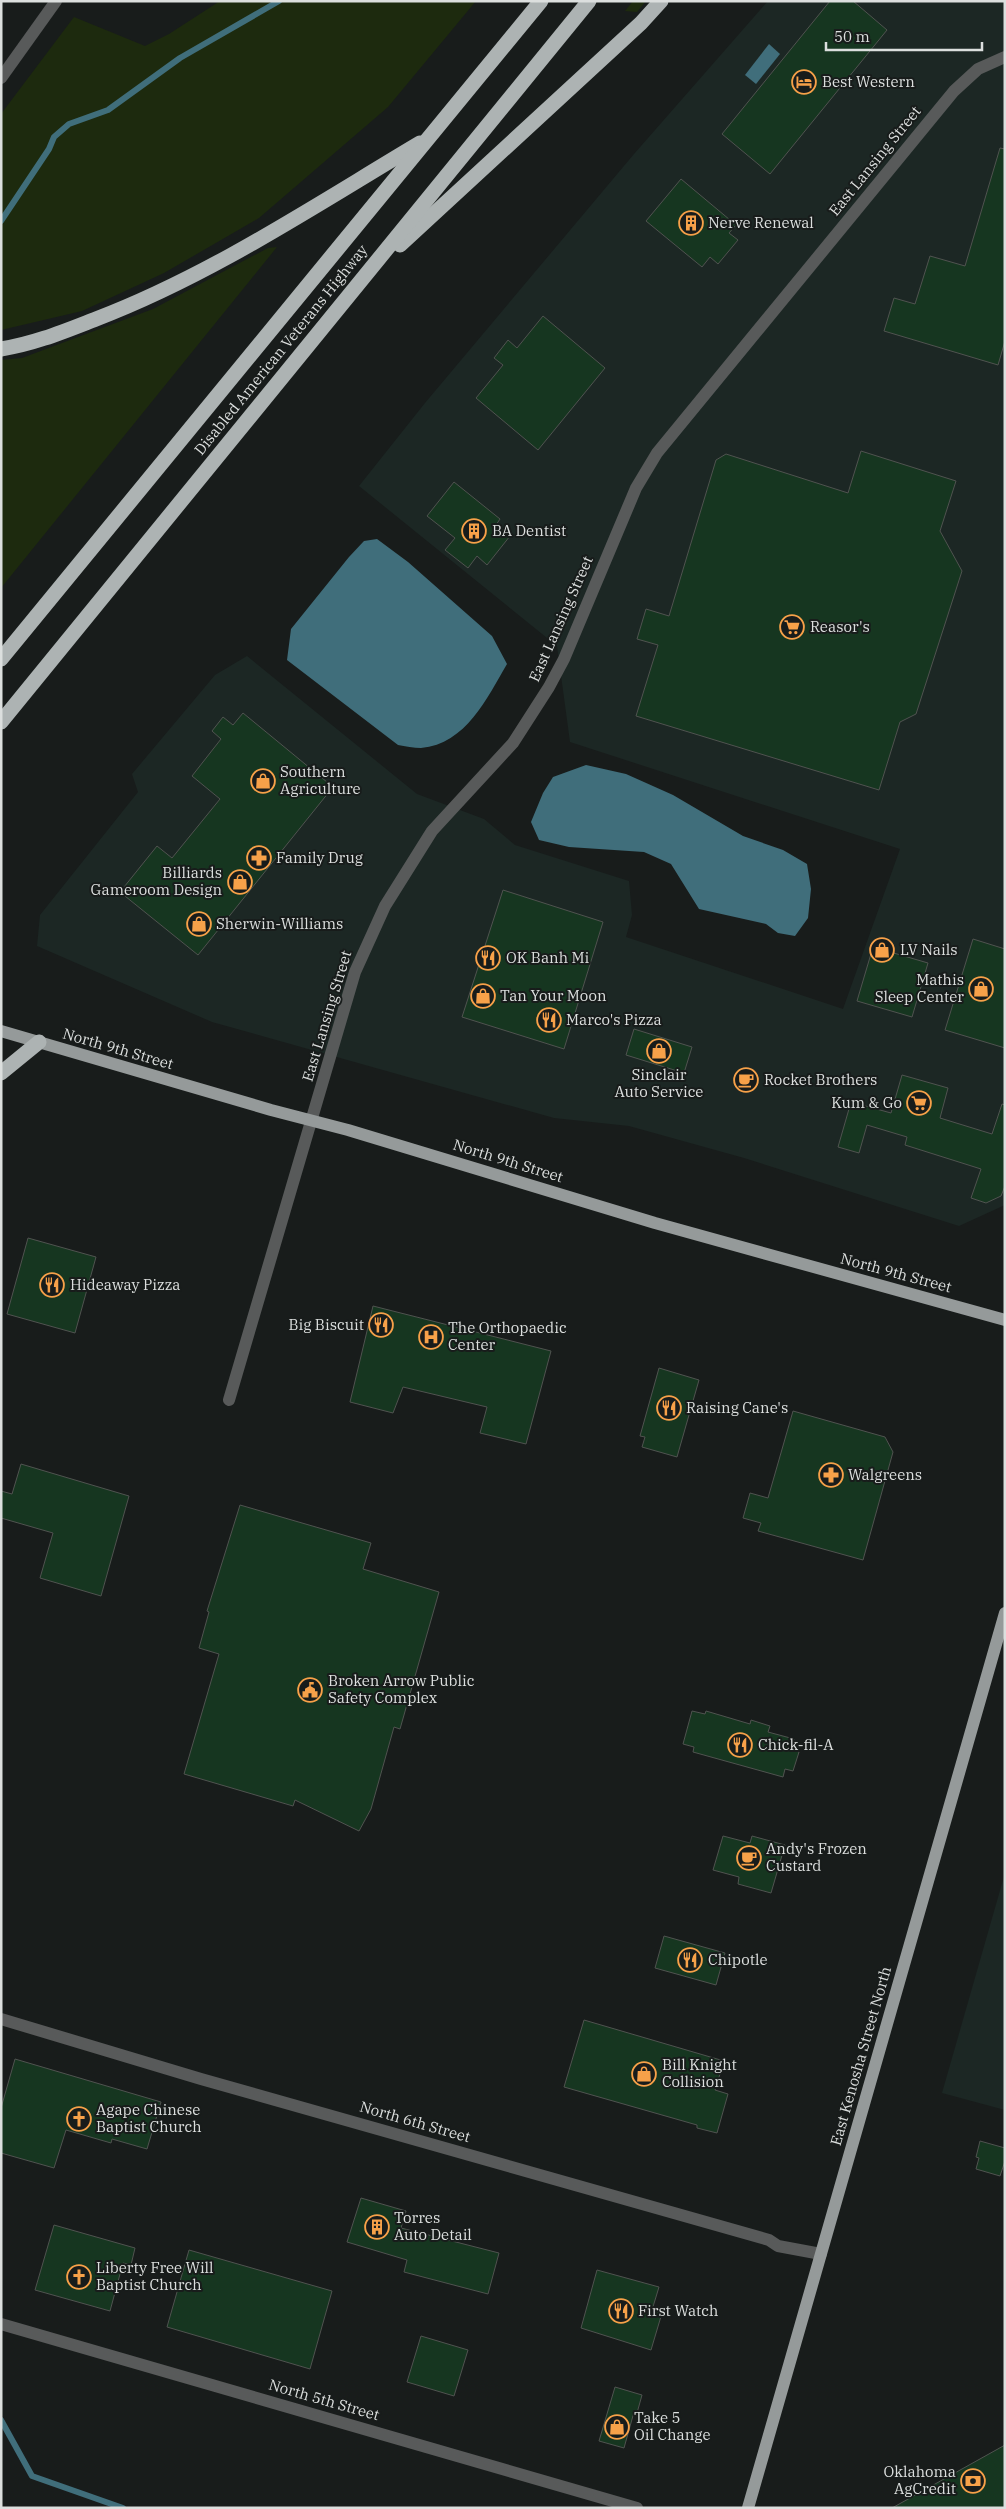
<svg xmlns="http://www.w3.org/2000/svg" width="1006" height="2509" font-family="'IBM Plex Serif',serif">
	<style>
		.built { fill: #1c2724 }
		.green { fill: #1d2a0e }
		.water { fill: #406e7b }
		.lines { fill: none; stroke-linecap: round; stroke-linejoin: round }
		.stream { stroke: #406e7b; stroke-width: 6 }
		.building { fill: #163620; stroke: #505350 }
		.minor { stroke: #585a5a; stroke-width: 12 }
		.major { stroke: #959a9a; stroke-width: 12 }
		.highway { stroke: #adb3b3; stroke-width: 15 }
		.labels { text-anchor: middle; stroke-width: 4; stroke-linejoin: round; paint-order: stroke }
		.poi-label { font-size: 15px; fill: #dcdfde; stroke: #181c1b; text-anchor: start }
		.street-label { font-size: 15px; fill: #dcdfde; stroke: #181c1b }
	</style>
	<rect width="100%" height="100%" fill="#181c1b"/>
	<g class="built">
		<path d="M768,1H1005V1205L959,1226L744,1158L629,1126L554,1118L212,1022L37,946L40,915L138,792L132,774L215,675L247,656L417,794L484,819L515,845L629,881L632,915L626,937L843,1009L900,849L570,742L557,646L359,486L425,403L634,154Z"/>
		<path d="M1005,1873V2110L942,2093Z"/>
	</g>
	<g class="green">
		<path d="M220,1H476L388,107L259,218L164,273L82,311L1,330V114L74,17L145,46L169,34Z"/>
		<path d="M633,1H646L637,12L625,11Z"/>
		<path d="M277,247L1,588V360L22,358L153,309L268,248Z"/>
	</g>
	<g class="water">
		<path d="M769,44L780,54L756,84L745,75Z"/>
		<path d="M377,539L408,562L492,636L507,664C487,698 466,744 421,748C414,748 405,746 398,745L287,660L291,629L349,557L364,541Z"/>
		<path d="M586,765L626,774L673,795L743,836L783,850L807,864L811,889L808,918L795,936L778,933L766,924L699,909L671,864L644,852L569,847L539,840L531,822L543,793L553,777Z"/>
	</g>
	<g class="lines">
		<g class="stream">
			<path d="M1,221L49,149L54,137L69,124L108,110L180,58L279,1"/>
			<path d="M1,2420L32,2476L123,2508"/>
		</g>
	</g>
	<g class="building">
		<path d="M830,1H853L887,30L770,174L722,134Z"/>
		<path d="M1000,148L1005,149V341L998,365L884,331L894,298L915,304L930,256L965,266Z"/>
		<path d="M681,179L736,225L729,233L738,240L718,264L710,257L702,267L646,221Z"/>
		<path d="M543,316L605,368L538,450L476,398L503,365L494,358L508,340L517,348Z"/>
		<path d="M861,451L956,481L940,531L962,571L916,714L900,722L879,790L636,716L658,645L637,639L646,609L669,616L716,460L726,454L848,493Z"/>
		<path d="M454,482L500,519L496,525L510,536L487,565L477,556L468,568L445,550L455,538L427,516Z"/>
		<path d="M243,713L333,787L198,955L120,892L157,846L172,858L220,799L192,776L221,739L212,731L223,717L233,725Z"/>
		<path d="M503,890L603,922L564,1049L462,1017Z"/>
		<path d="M973,939L1005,949V1048L945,1030Z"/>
		<path d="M873,947L928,963L912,1017L857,1001Z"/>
		<path d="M634,1029L692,1047L684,1073L626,1055Z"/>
		<path d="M902,1075L948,1088L940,1118L992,1134L1002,1104L1005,1105V1186L1001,1196L986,1203L971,1198L981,1169L905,1145L907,1137L867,1125L859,1153L838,1147L851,1102L891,1113Z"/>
		<path d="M28,1238L96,1257L75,1333L7,1314Z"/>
		<path d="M373,1306L551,1351L526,1444L480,1433L487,1407L403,1387L393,1413L350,1402Z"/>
		<path d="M659,1368L699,1380L677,1457L642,1447L645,1437L640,1436Z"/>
		<path d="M793,1411L885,1437L893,1452L863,1560L758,1531L761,1523L743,1518L750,1493L768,1498Z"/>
		<path d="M21,1464L129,1496L101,1596L40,1578L53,1533L1,1518V1491L12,1494Z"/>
		<path d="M240,1505L371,1543L363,1569L439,1592L400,1729L394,1727L371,1809L359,1831L295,1800L293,1806L184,1774L219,1654L199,1648L209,1612L207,1611Z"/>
		<path d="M692,1711L705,1714L706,1711L750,1724L751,1720L770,1726L768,1732L794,1739L791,1749L799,1752L793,1771L785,1769L783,1777L693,1752L694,1747L683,1744Z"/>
		<path d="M723,1836L750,1843L752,1836L785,1845L771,1893L738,1884L739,1877L713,1870Z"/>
		<path d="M664,1936L725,1953L716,1985L655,1968Z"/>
		<path d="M584,2020L724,2061L715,2090L728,2094L717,2133L697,2128V2125L564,2087Z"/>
		<path d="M15,2059L161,2102L147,2149L112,2139L111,2143L66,2130L54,2168L1,2153V2108Z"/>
		<path d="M980,2141L1005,2148V2161L1000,2176L976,2169L979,2158L976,2157Z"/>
		<path d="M361,2198L406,2211L401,2228L499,2253L488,2294L404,2272L407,2260L347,2242Z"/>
		<path d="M54,2225L135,2248L131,2265L123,2263L110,2311L35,2290Z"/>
		<path d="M189,2250L332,2291L310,2369L167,2327Z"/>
		<path d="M597,2270L659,2287L652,2310L662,2313L651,2350L581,2328Z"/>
		<path d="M421,2336L468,2350L454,2396L407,2382Z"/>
		<path d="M615,2387L642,2395L637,2413L634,2412L624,2448L599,2441Z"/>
		<path d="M1005,2445V2508H892Z"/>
	</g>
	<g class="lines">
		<g class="minor">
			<path d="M1,78L56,1"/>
			<path d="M229,1400L355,972L385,906L432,831L513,743L549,687L564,659L636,488L657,453L954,91L978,69L1005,57"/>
			<path d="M1,2019L201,2079L769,2240L778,2246L821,2254"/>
			<path d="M1,2324L637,2508"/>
		</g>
		<g class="major">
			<path d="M1,1031L271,1110L348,1130L655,1223L1005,1320"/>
			<path d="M748,2508L1005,1613"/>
		</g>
		<g class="highway">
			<path d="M400,245L641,23L661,1"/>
			<path d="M1,349C34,344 65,331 96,319C211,275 314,206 420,143"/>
			<path d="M1,659L541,1"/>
			<path d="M1,722L589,1"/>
			<path d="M1,1073L39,1042"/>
		</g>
	</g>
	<defs>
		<g id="hotel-ring" transform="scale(1.25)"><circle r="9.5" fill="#181c1b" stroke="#f7a149" stroke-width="1.5"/><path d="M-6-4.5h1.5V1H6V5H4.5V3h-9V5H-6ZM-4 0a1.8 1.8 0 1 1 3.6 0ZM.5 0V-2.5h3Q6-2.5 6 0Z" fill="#f7a149"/></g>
		<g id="building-ring" transform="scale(1.25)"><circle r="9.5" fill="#181c1b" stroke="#f7a149" stroke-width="1.5"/><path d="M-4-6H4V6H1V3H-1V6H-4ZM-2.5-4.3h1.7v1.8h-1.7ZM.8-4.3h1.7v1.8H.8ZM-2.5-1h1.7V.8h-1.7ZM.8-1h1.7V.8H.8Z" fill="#f7a149"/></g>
		<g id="supermarket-ring" transform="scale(1.25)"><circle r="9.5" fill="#181c1b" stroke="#f7a149" stroke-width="1.5"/><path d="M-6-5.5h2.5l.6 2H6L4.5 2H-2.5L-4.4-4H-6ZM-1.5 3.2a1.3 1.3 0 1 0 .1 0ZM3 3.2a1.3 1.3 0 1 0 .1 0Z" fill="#f7a149"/></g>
		<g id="shop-ring" transform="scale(1.25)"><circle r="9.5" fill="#181c1b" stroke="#f7a149" stroke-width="1.5"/><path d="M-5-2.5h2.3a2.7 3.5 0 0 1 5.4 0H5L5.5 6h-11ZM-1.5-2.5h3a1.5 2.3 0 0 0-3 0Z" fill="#f7a149"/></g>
		<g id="pharmacy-ring" transform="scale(1.25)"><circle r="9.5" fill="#181c1b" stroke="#f7a149" stroke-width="1.5"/><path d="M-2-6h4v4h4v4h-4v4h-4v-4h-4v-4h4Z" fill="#f7a149"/></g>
		<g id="restaurant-ring" transform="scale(1.25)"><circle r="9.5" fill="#181c1b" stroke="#f7a149" stroke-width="1.5"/><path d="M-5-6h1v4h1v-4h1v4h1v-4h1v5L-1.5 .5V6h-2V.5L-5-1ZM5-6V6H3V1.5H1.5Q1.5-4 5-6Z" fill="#f7a149"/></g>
		<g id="cafe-ring" transform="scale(1.25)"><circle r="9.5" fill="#181c1b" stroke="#f7a149" stroke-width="1.5"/><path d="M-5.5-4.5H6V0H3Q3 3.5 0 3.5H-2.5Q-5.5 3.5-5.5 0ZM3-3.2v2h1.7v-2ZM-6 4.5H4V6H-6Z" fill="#f7a149"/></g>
		<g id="hospital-ring" transform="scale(1.25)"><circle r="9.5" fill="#181c1b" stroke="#f7a149" stroke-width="1.5"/><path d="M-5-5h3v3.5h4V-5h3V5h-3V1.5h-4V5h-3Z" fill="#f7a149"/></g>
		<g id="civic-ring" transform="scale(1.25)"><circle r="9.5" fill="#181c1b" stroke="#f7a149" stroke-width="1.5"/><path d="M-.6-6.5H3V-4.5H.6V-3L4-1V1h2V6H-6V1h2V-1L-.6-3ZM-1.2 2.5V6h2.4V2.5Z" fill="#f7a149"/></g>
		<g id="church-ring" transform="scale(1.25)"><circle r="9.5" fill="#181c1b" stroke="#f7a149" stroke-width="1.5"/><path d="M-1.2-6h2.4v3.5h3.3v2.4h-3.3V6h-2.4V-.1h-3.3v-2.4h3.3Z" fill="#f7a149"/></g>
		<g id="bank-ring" transform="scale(1.25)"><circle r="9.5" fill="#181c1b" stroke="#f7a149" stroke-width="1.5"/><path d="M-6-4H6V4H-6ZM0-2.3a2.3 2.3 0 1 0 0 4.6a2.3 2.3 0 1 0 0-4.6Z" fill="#f7a149"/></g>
	</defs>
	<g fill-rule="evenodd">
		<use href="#hotel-ring" x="804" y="82"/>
		<use href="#building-ring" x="691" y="223"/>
		<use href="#building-ring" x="474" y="531"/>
		<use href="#supermarket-ring" x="792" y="627"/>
		<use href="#shop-ring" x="263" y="781"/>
		<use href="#pharmacy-ring" x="259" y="858"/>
		<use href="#shop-ring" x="240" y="882"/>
		<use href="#shop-ring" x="199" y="924"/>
		<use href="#shop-ring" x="882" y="950"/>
		<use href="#restaurant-ring" x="488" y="958"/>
		<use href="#shop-ring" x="981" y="989"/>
		<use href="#shop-ring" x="483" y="996"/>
		<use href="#restaurant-ring" x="549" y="1020"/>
		<use href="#shop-ring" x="659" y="1051"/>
		<use href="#cafe-ring" x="746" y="1080"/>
		<use href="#supermarket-ring" x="919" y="1103"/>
		<use href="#restaurant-ring" x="52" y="1285"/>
		<use href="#restaurant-ring" x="381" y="1325"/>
		<use href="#hospital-ring" x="431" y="1337"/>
		<use href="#restaurant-ring" x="669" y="1408"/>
		<use href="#pharmacy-ring" x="831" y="1475"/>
		<use href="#civic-ring" x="310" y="1690"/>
		<use href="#restaurant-ring" x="740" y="1745"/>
		<use href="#cafe-ring" x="749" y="1858"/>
		<use href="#restaurant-ring" x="690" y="1960"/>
		<use href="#shop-ring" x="644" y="2074"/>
		<use href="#church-ring" x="79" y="2119"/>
		<use href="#building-ring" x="377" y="2227"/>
		<use href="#church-ring" x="79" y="2277"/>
		<use href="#restaurant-ring" x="621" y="2311"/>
		<use href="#shop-ring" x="617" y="2427"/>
		<use href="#bank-ring" x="973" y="2481"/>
	</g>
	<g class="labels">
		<g class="poi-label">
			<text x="822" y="87">Best Western</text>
			<text x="708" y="228">Nerve Renewal</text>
			<text x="492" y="536">BA Dentist</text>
			<text x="810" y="632">Reasor's</text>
			<text x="280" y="777">Southern<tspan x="280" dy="17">Agriculture</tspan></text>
			<text x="276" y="863">Family Drug</text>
			<text x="222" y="878" text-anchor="end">Billiards<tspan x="222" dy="17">Gameroom Design</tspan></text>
			<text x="216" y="929">Sherwin-Williams</text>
			<text x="900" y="955">LV Nails</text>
			<text x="506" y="963">OK Banh Mi</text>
			<text x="964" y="985" text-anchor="end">Mathis<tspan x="964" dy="17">Sleep Center</tspan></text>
			<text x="500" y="1001">Tan Your Moon</text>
			<text x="566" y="1025">Marco's Pizza</text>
			<text x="659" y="1080" text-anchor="middle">Sinclair<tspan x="659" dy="17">Auto Service</tspan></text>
			<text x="764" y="1085">Rocket Brothers</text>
			<text x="902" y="1108" text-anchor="end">Kum &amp; Go</text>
			<text x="70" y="1290">Hideaway Pizza</text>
			<text x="364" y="1330" text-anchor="end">Big Biscuit</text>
			<text x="448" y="1333">The Orthopaedic<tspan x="448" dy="17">Center</tspan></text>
			<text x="686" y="1413">Raising Cane's</text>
			<text x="848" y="1480">Walgreens</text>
			<text x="328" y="1686">Broken Arrow Public<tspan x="328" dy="17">Safety Complex</tspan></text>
			<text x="758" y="1750">Chick-fil-A</text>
			<text x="766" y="1854">Andy's Frozen<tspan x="766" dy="17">Custard</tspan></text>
			<text x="708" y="1965">Chipotle</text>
			<text x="662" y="2070">Bill Knight<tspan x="662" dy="17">Collision</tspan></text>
			<text x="96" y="2115">Agape Chinese<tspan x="96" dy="17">Baptist Church</tspan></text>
			<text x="394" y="2223">Torres<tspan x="394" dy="17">Auto Detail</tspan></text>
			<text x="96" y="2273">Liberty Free Will<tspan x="96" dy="17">Baptist Church</tspan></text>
			<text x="638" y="2316">First Watch</text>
			<text x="634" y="2423">Take 5<tspan x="634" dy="17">Oil Change</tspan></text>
			<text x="956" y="2477" text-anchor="end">Oklahoma<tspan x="956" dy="17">AgCredit</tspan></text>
		</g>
		<g class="street-label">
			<text transform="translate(875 161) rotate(-51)" y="5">East Lansing Street</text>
			<text transform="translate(281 350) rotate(-51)" y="5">Disabled American Veterans Highway</text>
			<text transform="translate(561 619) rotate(-66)" y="5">East Lansing Street</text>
			<text transform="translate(327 1016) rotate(-73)" y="5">East Lansing Street</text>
			<text transform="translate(118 1049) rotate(16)" y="5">North 9th Street</text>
			<text transform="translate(508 1161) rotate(17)" y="5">North 9th Street</text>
			<text transform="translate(896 1273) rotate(15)" y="5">North 9th Street</text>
			<text transform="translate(861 2056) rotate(-74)" y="5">East Kenosha Street North</text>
			<text transform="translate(415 2122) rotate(16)" y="5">North 6th Street</text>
			<text transform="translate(324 2400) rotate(16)" y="5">North 5th Street</text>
		</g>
	</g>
	<rect width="1006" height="2509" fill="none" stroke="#dcdfde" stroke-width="5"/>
	<path d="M826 42v8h156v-8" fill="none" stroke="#dcdfde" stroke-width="2.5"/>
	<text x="834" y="42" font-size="15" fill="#dcdfde" stroke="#181c1b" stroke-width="4" paint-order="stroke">50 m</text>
</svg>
